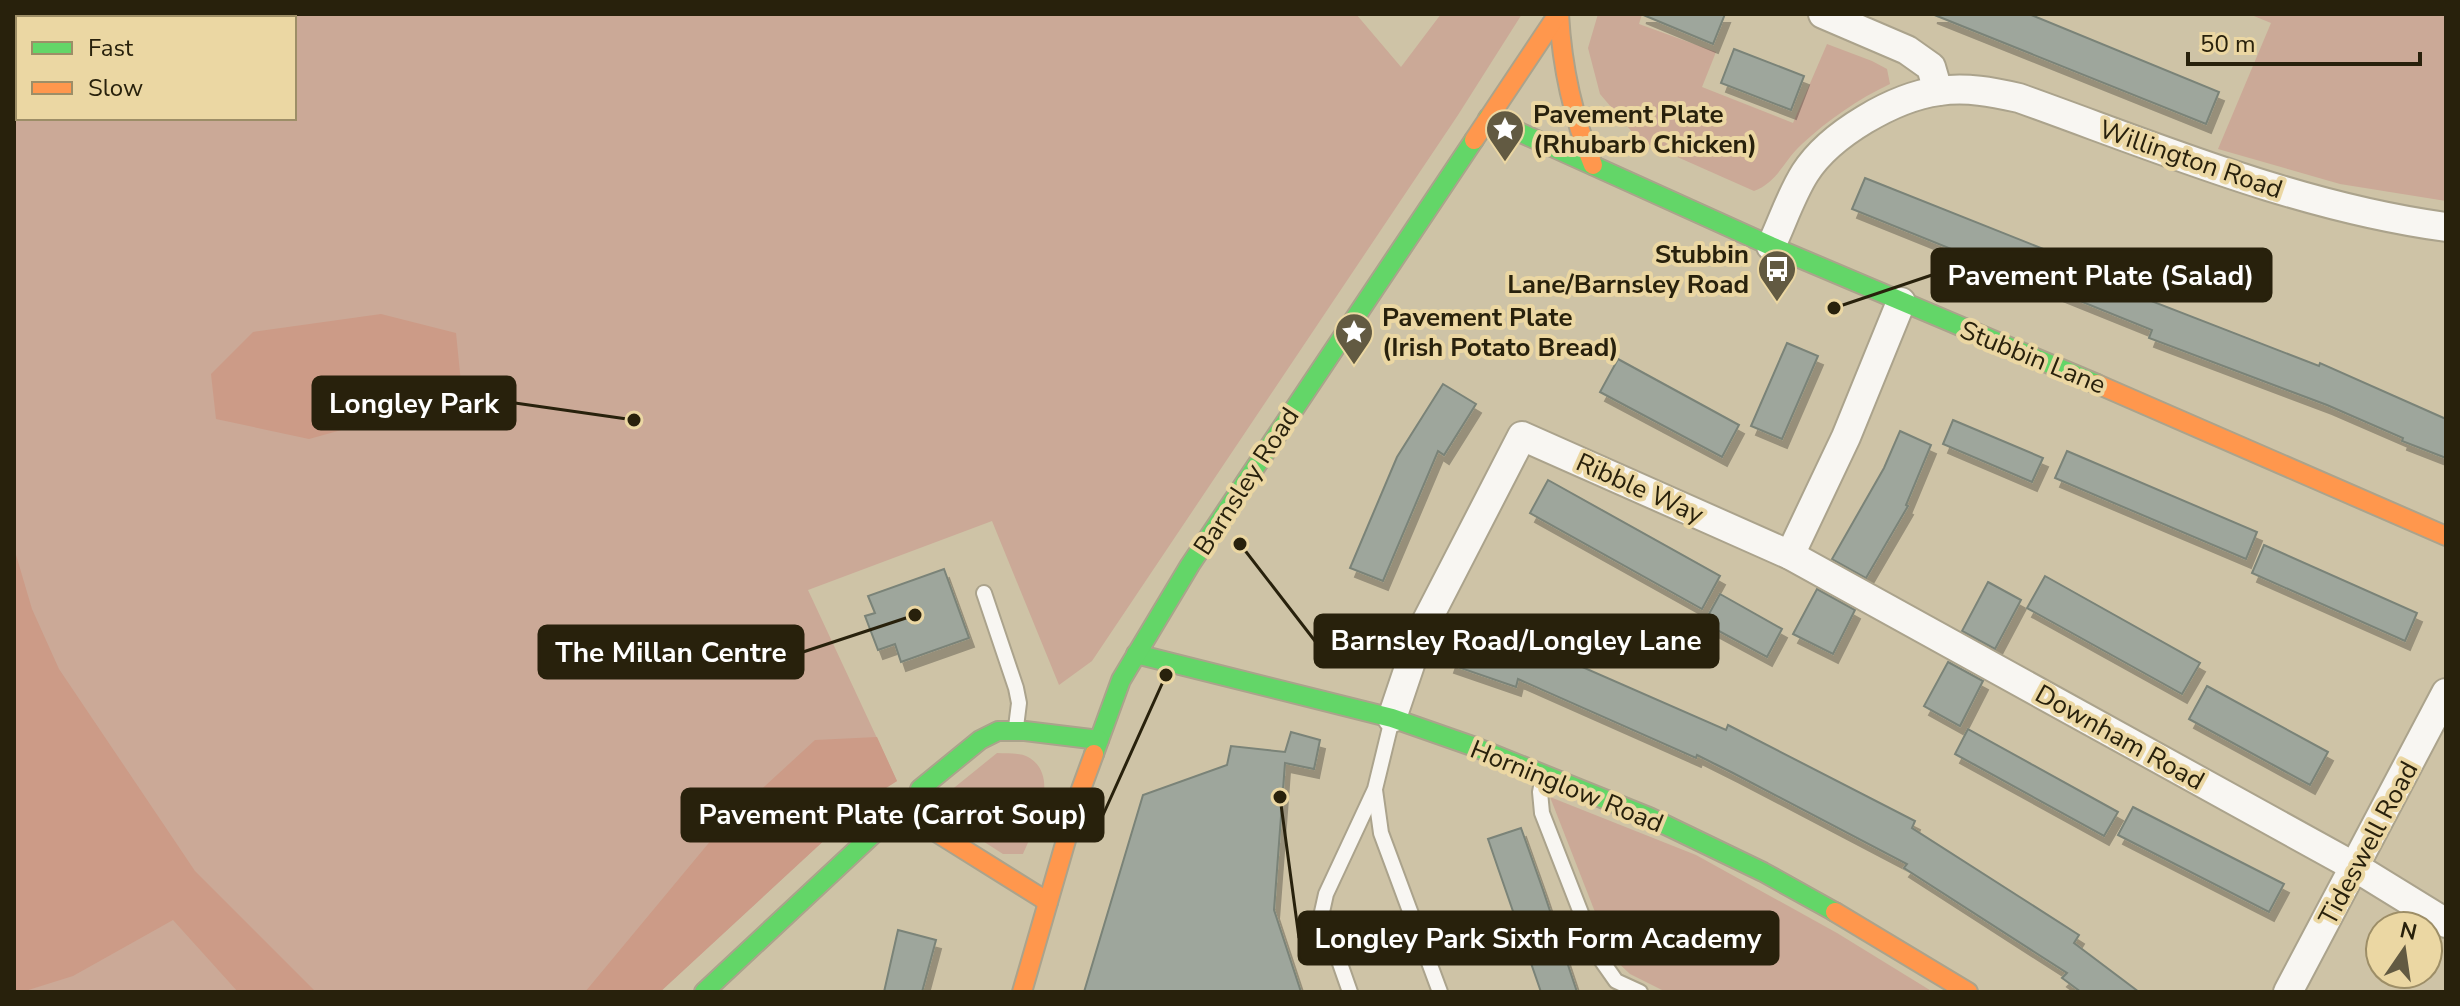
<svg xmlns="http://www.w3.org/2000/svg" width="2460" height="1006" font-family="'Nunito Sans',sans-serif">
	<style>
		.green { fill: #cba997; fill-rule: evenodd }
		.forest { fill: #cc9b87 }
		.building { fill: #9ea69c; stroke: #7a8378; stroke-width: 2; filter: url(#shadow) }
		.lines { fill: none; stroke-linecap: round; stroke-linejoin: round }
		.lane-casing { stroke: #aba38c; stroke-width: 18 }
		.street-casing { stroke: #aba38c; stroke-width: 32 }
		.fast-casing { stroke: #aba38c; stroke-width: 22 }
		.slow-casing { stroke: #aba38c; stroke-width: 22 }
		.lane { stroke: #f8f6f2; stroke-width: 14 }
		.street { stroke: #f8f6f2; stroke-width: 28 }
		.fast { stroke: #63d668; stroke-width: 18 }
		.slow { stroke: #ff974d; stroke-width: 18 }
		.labels { text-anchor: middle; stroke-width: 8; stroke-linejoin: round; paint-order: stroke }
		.poi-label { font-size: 26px; font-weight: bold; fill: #28210c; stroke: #ebd7a3; text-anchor: start }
		.street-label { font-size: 26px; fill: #28210c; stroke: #ebd7a3 }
		.leader { fill: none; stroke: #28210c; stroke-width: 3 }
		.callout-dot { fill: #28210c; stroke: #ebd7a3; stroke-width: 3 }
		.callout { fill: #28210c; stroke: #28210c; stroke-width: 3 }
		.callout-label { font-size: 28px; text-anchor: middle; font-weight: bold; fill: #fff }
	</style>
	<defs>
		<filter id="shadow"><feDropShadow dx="5" dy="9" stdDeviation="0" flood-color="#0004"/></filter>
	</defs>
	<rect width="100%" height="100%" fill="#cec3a6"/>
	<g class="green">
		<path d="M14,14H1356L1401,67L1441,14H1522L1458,115L1092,661L1059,685L992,521L808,590L897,781L870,798L660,992H14ZM18,18H294V118H18Z"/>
		<path d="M1598,14H1642L1639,24L1716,52L1702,87L1793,123L1827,44L1872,61L1887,69L1890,84C1858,99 1828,120 1802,144C1784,160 1778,182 1754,191L1639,140L1600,94L1588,48Z"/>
		<path d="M2249,14H2446V201L2340,184L2218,149L2271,23Z"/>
		<path d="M997,753C1007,754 1020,752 1028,757C1062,776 1034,829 1023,854H1003L936,811L939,800Z"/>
		<path d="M1550,797L1696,855L1837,933L1933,992H1666L1630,974L1613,958Z"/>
	</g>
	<g class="forest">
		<path d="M381,314L456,333L461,383L435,404L309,439L216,419L211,374L253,332Z"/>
		<path d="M14,548L32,609L59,669L195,871L316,992H238L173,920L73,976L22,992H14Z"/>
		<path d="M877,737L897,781L870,798L660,992H585L727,821L815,740Z"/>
	</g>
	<g class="building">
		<path d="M1641,14H1725L1713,44Z"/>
		<path d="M1932,14H2029L2219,92L2206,124Z"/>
		<path d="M1734,49L1804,76L1791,110L1721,83Z"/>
		<path d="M1865,178L2149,291L2146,299L2319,366L2320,363L2446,419V458L2402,441L2403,438L2327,405L2149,338L2152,330L1852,209Z"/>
		<path d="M1787,343L1818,356L1782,439L1751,426Z"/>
		<path d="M1618,359L1739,425L1722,457L1600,392Z"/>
		<path d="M1443,384L1476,404L1444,455L1438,451L1383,581L1350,568L1397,457Z"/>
		<path d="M1953,420L2043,458L2032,482L1943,444Z"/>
		<path d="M1900,431L1931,445L1906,505L1908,506L1866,578L1832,559L1884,468Z"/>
		<path d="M2067,451L2257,532L2246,559L2055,478Z"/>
		<path d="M1548,480L1720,576L1702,609L1530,513Z"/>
		<path d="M2264,545L2417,613L2405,641L2252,573Z"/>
		<path d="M944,569L969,638L901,662L895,644L878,650L865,616L875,613L868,596Z"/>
		<path d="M2045,576L2200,663L2182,694L2027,608Z"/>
		<path d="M1988,582L2021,600L1995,649L1962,631Z"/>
		<path d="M1817,589L1855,610L1833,654L1793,634Z"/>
		<path d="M1720,594L1782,629L1767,657L1704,623Z"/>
		<path d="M1462,627L1544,656L1555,655L1726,730L1728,725L1915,821L1912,828L2079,935L2074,943L2139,992H2081L2062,978L2067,973L1904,868L1907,864L1733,773L1697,755L1696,758L1518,679L1516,687L1449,664Z"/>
		<path d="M1948,662L1983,681L1960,726L1924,706Z"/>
		<path d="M2207,686L2328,752L2310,785L2189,719Z"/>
		<path d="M1968,729L2118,812L2104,836L1955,754Z"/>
		<path d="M1291,732L1320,740L1314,769L1285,763L1274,910L1301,992H1084L1143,795L1227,765L1231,746L1285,752Z"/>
		<path d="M2133,807L2284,884L2269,912L2118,835Z"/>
		<path d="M1521,828L1543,890L1577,992H1541L1499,871L1488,839Z"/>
		<path d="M898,930L936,940L922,992H884Z"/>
	</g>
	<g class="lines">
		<g class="lane-casing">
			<g id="lane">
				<path d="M984,593L1016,688L1019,703L1016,727"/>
				<path d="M1543,776L1540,792L1542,813L1597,954L1616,981L1640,992"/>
				<path d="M1375,790L1381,833L1440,992"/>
				<path d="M1350,992L1322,912L1326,894L1375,789L1392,719"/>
			</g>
		</g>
		<g class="street-casing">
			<g id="street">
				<path d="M1823,14L1907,50L1931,67L1938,91"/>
				<path d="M1771,246C1782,223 1791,195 1805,173C1830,134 1894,97 1939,91C1967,87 1992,92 2019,98C2159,148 2298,207 2446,227"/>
				<path d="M1790,555L2355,867L2446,923"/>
				<path d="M1392,718L1421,632L1522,436L1790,555L1846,437L1901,302"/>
				<path d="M2288,992L2446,693"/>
			</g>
		</g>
		<g class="fast-casing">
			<g id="fast">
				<path d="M1488,118L1771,246L2097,384"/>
				<path d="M1136,654L1392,718L1475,747L1649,817L1763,872L1835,912"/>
				<path d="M1094,754L1121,680L1190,565L1474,140"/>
				<path d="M704,992L882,826L916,805L920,789L980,740L998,731H1025L1099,740"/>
			</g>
		</g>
		<g class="slow-casing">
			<g id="slow">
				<path d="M1559,14C1562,68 1572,115 1593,165"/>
				<path d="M1474,140L1558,14"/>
				<path d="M2097,384L2446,536"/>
				<path d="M916,805L928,827L1048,902"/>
				<path d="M1835,912L1968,992"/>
				<path d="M1022,992L1080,792L1094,754"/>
			</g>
		</g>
		<use href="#lane" class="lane"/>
		<use href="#street" class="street"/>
		<use href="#fast" class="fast"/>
		<use href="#slow" class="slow"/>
	</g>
	<defs>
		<g id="sight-pin" transform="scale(2)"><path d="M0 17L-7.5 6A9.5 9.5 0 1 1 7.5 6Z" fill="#625a42" stroke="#ebd7a3"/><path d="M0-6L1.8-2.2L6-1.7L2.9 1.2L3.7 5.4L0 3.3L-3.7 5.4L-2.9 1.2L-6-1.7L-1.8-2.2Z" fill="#fff"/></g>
		<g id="bus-pin" transform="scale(2)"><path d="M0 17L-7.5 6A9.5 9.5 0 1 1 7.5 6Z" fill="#625a42" stroke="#ebd7a3"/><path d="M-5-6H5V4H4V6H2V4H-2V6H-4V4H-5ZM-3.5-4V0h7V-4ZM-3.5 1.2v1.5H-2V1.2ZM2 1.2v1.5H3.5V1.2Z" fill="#fff"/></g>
	</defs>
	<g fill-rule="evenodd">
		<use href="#sight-pin" x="1505" y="129"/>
		<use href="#bus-pin" x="1777" y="269"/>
		<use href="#sight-pin" x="1354" y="332"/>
	</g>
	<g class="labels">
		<g class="poi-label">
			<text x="1533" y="123">Pavement Plate<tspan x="1533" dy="30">(Rhubarb Chicken)</tspan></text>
			<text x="1749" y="263" text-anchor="end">Stubbin<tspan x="1749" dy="30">Lane/Barnsley Road</tspan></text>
			<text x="1382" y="326">Pavement Plate<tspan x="1382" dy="30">(Irish Potato Bread)</tspan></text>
		</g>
		<g class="street-label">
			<text transform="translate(2191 159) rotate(19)" y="9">Willington Road</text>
			<text transform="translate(2033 357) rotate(22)" y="9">Stubbin Lane</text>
			<text transform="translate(1246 481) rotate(-57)" y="9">Barnsley Road</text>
			<text transform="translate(1640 488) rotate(24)" y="9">Ribble Way</text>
			<text transform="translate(2120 737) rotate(29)" y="9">Downham Road</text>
			<text transform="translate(1567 786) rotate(22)" y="9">Horninglow Road</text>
			<text transform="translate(2368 843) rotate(-62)" y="9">Tideswell Road</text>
		</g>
	</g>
	<path class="leader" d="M1834 308L1932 275M634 420L515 403M1240 544L1315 641M915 615L803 652M1166 675L1103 815M1280 797L1299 938"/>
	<g class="callout-dot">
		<circle cx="1834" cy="308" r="8"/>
		<circle cx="634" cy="420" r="8"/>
		<circle cx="1240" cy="544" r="8"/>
		<circle cx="915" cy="615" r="8"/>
		<circle cx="1166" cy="675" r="8"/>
		<circle cx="1280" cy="797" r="8"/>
	</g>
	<g class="callout">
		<rect x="1932" y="249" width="339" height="52" rx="8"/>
		<rect x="313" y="377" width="202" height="52" rx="8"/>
		<rect x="1315" y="615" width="403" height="52" rx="8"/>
		<rect x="539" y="626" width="264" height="52" rx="8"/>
		<rect x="682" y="789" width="421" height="52" rx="8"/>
		<rect x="1299" y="912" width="479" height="52" rx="8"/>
	</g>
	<g class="callout-label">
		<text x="2101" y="285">Pavement Plate (Salad)</text>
		<text x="414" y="413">Longley Park</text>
		<text x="1516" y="650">Barnsley Road/Longley Lane</text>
		<text x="671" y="662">The Millan Centre</text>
		<text x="893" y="824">Pavement Plate (Carrot Soup)</text>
		<text x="1538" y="948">Longley Park Sixth Form Academy</text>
	</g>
	<rect width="2460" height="1006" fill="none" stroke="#28210c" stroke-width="32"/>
	<rect x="16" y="16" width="280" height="104" fill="#ebd7a3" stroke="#9d8e67" stroke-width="2"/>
	<rect x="32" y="42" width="40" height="12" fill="#63d668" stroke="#9d8e67" stroke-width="2"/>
	<text x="88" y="56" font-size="24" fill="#28210c">Fast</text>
	<rect x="32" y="82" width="40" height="12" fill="#ff974d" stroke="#9d8e67" stroke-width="2"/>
	<text x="88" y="96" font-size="24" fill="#28210c">Slow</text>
	<g transform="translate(2404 950) rotate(13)"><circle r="38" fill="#ebd7a3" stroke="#9d8e67" stroke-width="2"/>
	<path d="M0-6L14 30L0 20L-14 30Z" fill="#625a42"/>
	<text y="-12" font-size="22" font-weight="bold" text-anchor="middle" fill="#28210c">N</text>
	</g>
	<path d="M2188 52v12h232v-12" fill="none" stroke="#28210c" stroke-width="4"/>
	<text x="2200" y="52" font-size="24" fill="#28210c" stroke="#ebd7a3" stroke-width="6" paint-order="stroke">50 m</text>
</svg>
